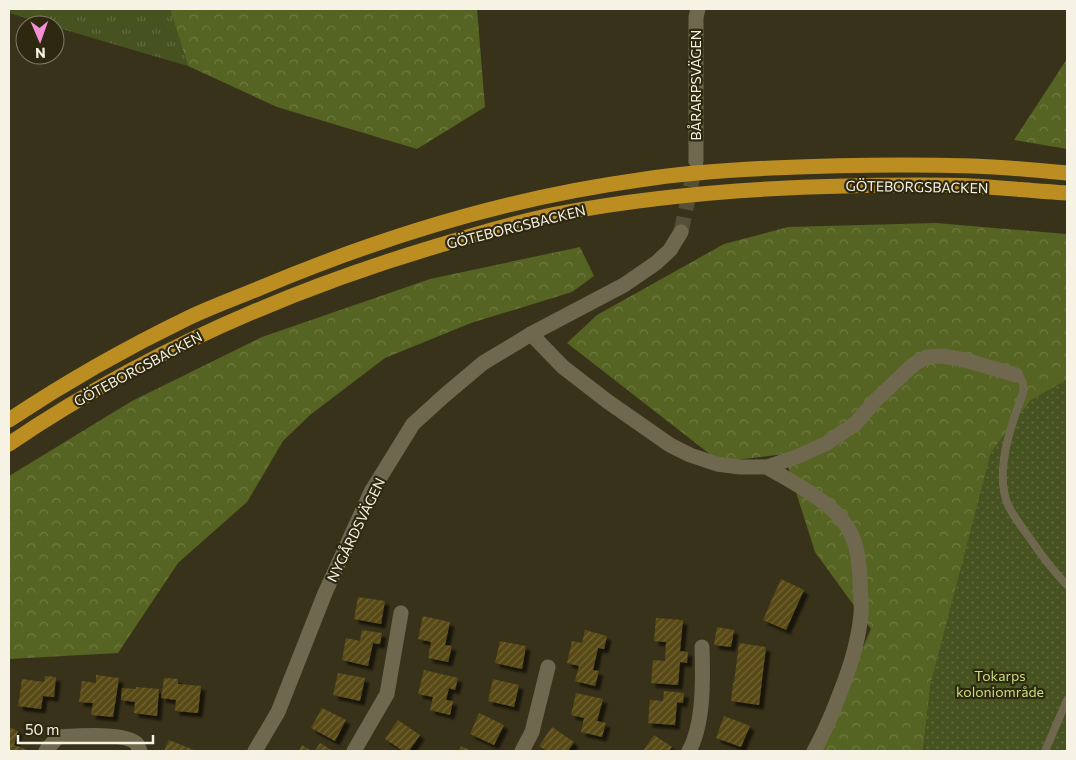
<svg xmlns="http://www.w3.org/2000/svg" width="1076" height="760" font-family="Commissioner,sans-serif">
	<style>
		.grass { fill: url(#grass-tufts) }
		.forest { fill: url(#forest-crowns) }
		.park { fill: url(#park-dots) }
		.building { fill: url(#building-hatch); filter: url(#shadow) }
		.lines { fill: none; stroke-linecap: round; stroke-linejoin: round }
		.minor-tunnel { stroke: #564f38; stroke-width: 15; stroke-dasharray: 15 8; stroke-linecap: butt }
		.service { stroke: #6f684e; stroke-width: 8 }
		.minor { stroke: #6f684e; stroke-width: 15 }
		.trunk { stroke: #bc8e21; stroke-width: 15 }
		.labels { text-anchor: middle; stroke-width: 4.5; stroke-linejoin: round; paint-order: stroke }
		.street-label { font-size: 14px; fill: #f7f3e4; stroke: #2f2810 }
		.park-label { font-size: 14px; fill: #c6df81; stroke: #2f2810 }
	</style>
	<defs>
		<pattern id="grass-tufts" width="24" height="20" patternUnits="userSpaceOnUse" patternTransform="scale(1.25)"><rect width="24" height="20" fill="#465220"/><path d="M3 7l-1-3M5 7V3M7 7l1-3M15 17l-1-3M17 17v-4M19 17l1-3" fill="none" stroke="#616b40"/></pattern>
		<pattern id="forest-crowns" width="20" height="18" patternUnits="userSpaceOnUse" patternTransform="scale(1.25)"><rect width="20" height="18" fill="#556422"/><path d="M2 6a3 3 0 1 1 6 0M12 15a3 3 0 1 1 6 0" fill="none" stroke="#6e7b42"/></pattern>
		<pattern id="park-dots" width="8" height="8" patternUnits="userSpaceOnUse" patternTransform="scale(1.25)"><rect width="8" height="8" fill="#465220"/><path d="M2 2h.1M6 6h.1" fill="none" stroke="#616b40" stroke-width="1.8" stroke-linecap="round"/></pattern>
		<pattern id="building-hatch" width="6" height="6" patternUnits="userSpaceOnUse" patternTransform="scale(1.25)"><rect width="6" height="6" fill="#584a14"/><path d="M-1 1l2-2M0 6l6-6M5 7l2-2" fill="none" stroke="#716536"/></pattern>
		<filter id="shadow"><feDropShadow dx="4.5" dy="4.5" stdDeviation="1" flood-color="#0009"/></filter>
	</defs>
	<rect width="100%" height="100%" fill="#39321a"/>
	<path class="grass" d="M9,9H170L188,66L55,27V25H49L9,13Z"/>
	<g class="forest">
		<path d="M170,9H477L485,107L417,149L277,107L188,66Z"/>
		<path d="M1067,59V149L1014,140Z"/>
		<path d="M936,223L1067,234V380L1030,401L931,682L923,751H817L871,629L815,552L784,454L720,462L567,343L597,315L724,244L788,227Z"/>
		<path d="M580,247L594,276L572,292L471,323L385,358L310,415L283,441L247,502L178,563L118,653L9,659V476L132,401L262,337L430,279Z"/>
	</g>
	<path class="park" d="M1067,380V751H923L931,682L991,452L1030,401Z"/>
	<g class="building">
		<path d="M781,579L804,590L786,630L763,620Z"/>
		<path d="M358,597L385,601L381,624L354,619Z"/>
		<path d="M423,616L450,622L445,645L452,646L448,662L428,658L431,642L418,639Z"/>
		<path d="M656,618L683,620L680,651L688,652L687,663L680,662L678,685L651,683L653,660L665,661L666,642L654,641Z"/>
		<path d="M717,627L734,630L731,647L714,645Z"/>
		<path d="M362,630L382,633L380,644L373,643L368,666L342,660L346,638L360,641Z"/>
		<path d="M585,630L607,636L604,649L598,648L593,670L599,671L595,686L575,681L579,666L567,663L572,641L582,643Z"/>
		<path d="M500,641L526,646L522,669L495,663Z"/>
		<path d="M739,643L766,647L759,705L731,701L733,683H734Z"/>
		<path d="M424,670L458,678L455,690L449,688L446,700L453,701L450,715L430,710L433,697L418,694Z"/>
		<path d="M338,673L365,678L360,701L333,695Z"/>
		<path d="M96,675L119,678L113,717L91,715L93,703L79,702L82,681L96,683Z"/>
		<path d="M45,676L56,677L54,697L43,696L41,709L18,706L22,679L44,682Z"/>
		<path d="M164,678L178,679V684L201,686L198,713L175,711L176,700L161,698Z"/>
		<path d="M493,679L519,685L514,707L488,701Z"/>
		<path d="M136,687L159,689L157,716L134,713L135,702L121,700L122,688L136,689Z"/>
		<path d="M664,691L684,693L683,703L677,702L675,725L648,723L650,700L663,701Z"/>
		<path d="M576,693L603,699L597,721L606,723L602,737L581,732L584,718L571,715Z"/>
		<path d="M322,708L346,720L335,741L311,728Z"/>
		<path d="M479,713L504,725L494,745L470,734Z"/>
		<path d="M724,716L750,726L741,747L716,738Z"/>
		<path d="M398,720L420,735L409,751H403L385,739Z"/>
		<path d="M9,727L18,731L14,745L31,751H9Z"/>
		<path d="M552,727L574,742L568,751H547L539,746Z"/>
		<path d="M654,735L672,747L669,751H643Z"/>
		<path d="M169,740L194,750L193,751H164Z"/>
		<path d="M320,743L333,751H315Z"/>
		<path d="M302,745L312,751H299Z"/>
		<path d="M461,746L472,751H459Z"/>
	</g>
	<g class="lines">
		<path class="minor-tunnel" d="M681,232L696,161"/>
		<g class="service">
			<path d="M1016,375C1024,378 1024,386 1023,393C1011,425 994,472 1008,505C1013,516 1024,530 1031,540C1042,556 1054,572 1067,585"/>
			<path d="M1045,751L1067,700"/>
		</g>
		<g class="minor">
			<path d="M696,161V17L698,9"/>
			<path d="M531,334L563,367L607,401L670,445L690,455L717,464L740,467H767L799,456L827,443L856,423L875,401L914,364L927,357L943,356L965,360L1016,375"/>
			<path d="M767,467C793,483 836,503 850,532C858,546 859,564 860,580C860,591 862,603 861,614C858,647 847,676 835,706C829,721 822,737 814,751"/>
			<path d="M46,751L48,748L58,737C75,736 126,732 137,744C137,744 140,751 140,751"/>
			<path d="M255,751L278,712L325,593L371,492L413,424L445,395L483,363L531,334L624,285L656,263L670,250L681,232"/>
			<path d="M354,751L387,694L401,613"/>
			<path d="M522,751L532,732L548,667"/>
			<path d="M689,751C704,724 703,678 702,647"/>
		</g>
		<g class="trunk">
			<path d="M9,420C66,382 126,348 188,318C211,307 236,298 260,288C381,237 508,198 639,180C683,173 728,170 772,168C839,165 906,164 973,166C1004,167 1036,170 1067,173"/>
			<path d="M9,444C140,355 286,291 437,246C476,234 516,222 556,214C651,196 748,188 844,186C887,185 930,184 973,186C1004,188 1036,191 1067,193"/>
		</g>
	</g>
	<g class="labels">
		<g class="street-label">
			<text transform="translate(696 85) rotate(-90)" y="5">BÅRARPSVÄGEN</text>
			<text transform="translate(917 187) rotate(1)" y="5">GÖTEBORGSBACKEN</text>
			<text transform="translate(516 227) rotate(-14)" y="5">GÖTEBORGSBACKEN</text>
			<text transform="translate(138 369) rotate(-28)" y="5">GÖTEBORGSBACKEN</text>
			<text transform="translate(356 530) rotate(-64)" y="5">NYGÅRDSVÄGEN</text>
		</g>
		<g class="park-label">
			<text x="1000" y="681">Tokarps<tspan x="1000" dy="16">koloniområde</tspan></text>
		</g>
	</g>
	<rect width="1076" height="760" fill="none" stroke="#f7f3e4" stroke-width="20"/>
	<g transform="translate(40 40) rotate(178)"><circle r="24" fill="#2f2810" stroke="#7f7965"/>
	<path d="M0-4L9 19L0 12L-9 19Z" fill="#f591d2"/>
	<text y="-8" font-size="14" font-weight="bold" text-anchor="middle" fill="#f7f3e4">N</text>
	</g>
	<path d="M18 735v8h135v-8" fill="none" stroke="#f7f3e4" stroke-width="2.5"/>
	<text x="25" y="735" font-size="15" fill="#f7f3e4" stroke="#2f2810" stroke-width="4" paint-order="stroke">50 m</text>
</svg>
